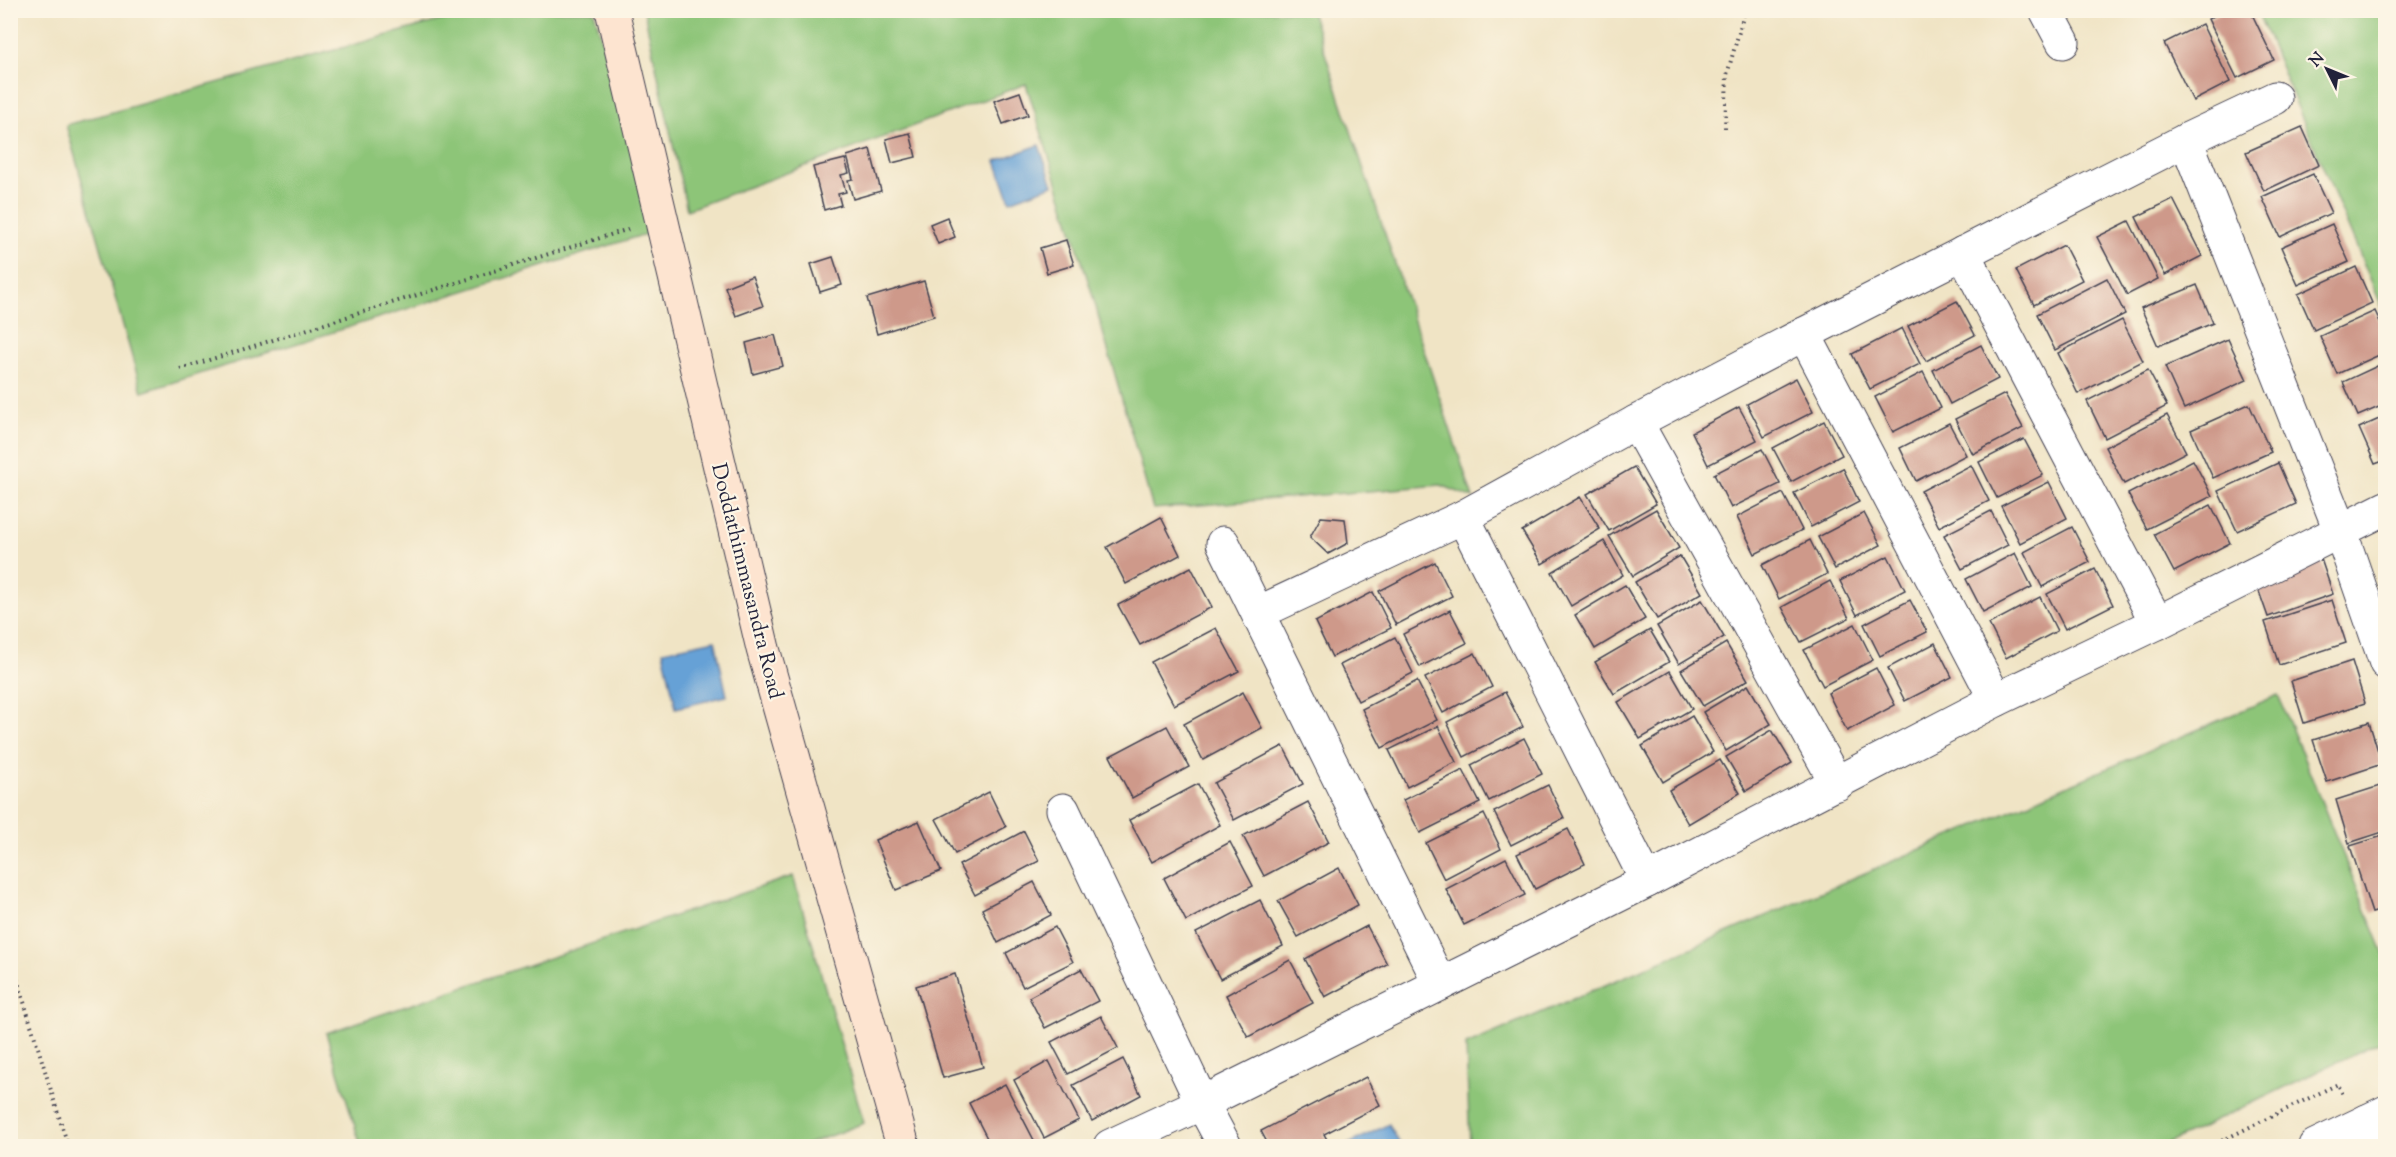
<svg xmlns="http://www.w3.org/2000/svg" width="2396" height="1157" font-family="'Sorts Mill Goudy',serif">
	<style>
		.green { fill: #8dc578; stroke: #58745a; stroke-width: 1.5 }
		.water { fill: #66a1d6; stroke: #446288; stroke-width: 1.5 }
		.building { fill: #ce998a }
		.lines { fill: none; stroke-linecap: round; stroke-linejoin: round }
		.street-casing { stroke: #413f50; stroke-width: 35 }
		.secondary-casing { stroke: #413f50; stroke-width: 35 }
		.path { stroke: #413f50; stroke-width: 4; stroke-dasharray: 1.5 4.5; stroke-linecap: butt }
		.street { stroke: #fff; stroke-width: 33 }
		.secondary { stroke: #fde4d0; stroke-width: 33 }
		.labels { text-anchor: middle; stroke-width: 4.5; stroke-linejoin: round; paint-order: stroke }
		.street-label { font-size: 21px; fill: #22223b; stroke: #fcf5e5 }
	</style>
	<rect width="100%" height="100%" fill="#fcf5e5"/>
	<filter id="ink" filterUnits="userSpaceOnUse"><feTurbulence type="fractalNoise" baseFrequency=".0167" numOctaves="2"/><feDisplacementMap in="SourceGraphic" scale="12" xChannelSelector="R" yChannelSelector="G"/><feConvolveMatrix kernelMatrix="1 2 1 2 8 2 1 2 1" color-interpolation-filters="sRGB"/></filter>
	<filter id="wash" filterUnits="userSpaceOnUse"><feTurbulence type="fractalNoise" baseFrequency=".008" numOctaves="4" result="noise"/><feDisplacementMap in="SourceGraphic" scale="24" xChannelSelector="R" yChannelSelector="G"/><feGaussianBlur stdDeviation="1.35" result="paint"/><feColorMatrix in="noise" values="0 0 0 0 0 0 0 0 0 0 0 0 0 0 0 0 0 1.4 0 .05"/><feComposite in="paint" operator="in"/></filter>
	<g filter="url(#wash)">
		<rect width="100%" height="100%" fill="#f0e4c5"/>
		<g class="green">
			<path d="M474,11H594L647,204L646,234L142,392L66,125Z"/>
			<path d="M644,11H1311L1473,498L1441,485L1153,509L1091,290L1026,84L687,210Z"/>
			<path d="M2257,11H2385V314Z"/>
			<path d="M2278,695L2385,957V1039L2163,1146H1470L1466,1045Z"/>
			<path d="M793,876L864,1123L803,1146H361L326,1033Z"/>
		</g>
		<g class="water">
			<path d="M1039,145L1053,185L1010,201L996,161Z"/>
			<path d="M715,640L727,696L676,708L663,651Z"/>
			<path d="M1389,1124L1401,1146H1345Z"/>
		</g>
		<g id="blocks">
			<g class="building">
				<path d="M2225,10H2250L2274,60L2237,78L2208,19Z"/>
				<path d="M2202,24L2230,82L2193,101L2164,43Z"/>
				<path d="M1020,92L1028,115L1003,124L994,101Z"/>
				<path d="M2302,127L2319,165L2264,191L2246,152Z"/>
				<path d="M910,133L916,157L892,163L886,139Z"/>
				<path d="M870,149L881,191L853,199L848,180L853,179L847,156Z"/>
				<path d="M845,159L849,173L841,175L846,192L838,194L841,205L824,210L813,167Z"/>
				<path d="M2313,174L2331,213L2280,237L2262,197Z"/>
				<path d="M2173,199L2202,256L2165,275L2136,217Z"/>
				<path d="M947,217L955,237L938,244L930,224Z"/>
				<path d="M2129,221L2158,279L2127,295L2097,237Z"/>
				<path d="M2332,224L2349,262L2298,285L2281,247Z"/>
				<path d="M1066,240L1074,265L1047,273L1040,248Z"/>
				<path d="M2064,245L2082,280L2034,305L2016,270Z"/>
				<path d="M833,257L842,285L820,292L811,264Z"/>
				<path d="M2356,267L2372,303L2314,330L2298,294Z"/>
				<path d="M752,276L763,306L736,316L725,287Z"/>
				<path d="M2107,278L2125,314L2055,350L2037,314Z"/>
				<path d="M924,281L934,316L877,334L867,298Z"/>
				<path d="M2197,285L2213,323L2158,346L2141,308Z"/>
				<path d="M1957,301L1975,335L1926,361L1908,326Z"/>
				<path d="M2375,311L2386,335V352L2337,374L2320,336Z"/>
				<path d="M2122,320L2143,361L2078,394L2058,353Z"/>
				<path d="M1902,328L1920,364L1870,389L1852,354Z"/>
				<path d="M775,335L783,366L753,374L746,343Z"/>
				<path d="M2228,339L2247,380L2184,409L2165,367Z"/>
				<path d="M1981,345L1998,379L1950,404L1933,370Z"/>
				<path d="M2386,362V404L2358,416L2343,382Z"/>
				<path d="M2148,370L2167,406L2105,438L2087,401Z"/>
				<path d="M1923,372L1941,408L1893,432L1875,397Z"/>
				<path d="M1796,378L1813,412L1764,437L1747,404Z"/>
				<path d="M2005,394L2023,428L1973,454L1955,419Z"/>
				<path d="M2249,404L2271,452L2213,478L2191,430Z"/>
				<path d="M1739,407L1757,440L1708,465L1692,432Z"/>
				<path d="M2167,415L2186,452L2124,484L2105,447Z"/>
				<path d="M2386,416V460L2375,464L2359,428Z"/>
				<path d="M1824,421L1842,455L1791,482L1773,448Z"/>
				<path d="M1949,423L1966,455L1916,481L1900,448Z"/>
				<path d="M2024,439L2043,475L1997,498L1979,462Z"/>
				<path d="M1762,449L1780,484L1731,508L1714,474Z"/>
				<path d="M2193,460L2212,496L2147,529L2128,494Z"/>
				<path d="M2278,463L2296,504L2237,531L2218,491Z"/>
				<path d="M1971,465L1989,501L1939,527L1921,491Z"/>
				<path d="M1634,467L1656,504L1609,531L1587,494Z"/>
				<path d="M1843,468L1859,502L1811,527L1794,493Z"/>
				<path d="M2049,482L2067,518L2020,543L2001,506Z"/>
				<path d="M1783,493L1802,530L1755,554L1737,517Z"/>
				<path d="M1580,497L1600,529L1542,564L1522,531Z"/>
				<path d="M2211,505L2230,543L2174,572L2154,534Z"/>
				<path d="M1656,509L1679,548L1633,576L1609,536Z"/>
				<path d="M1991,511L2008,545L1962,569L1944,535Z"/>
				<path d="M1864,513L1881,545L1835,569L1818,537Z"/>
				<path d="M1161,517L1180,555L1126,584L1107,547Z"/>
				<path d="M1321,517L1345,519L1348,543L1328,554L1310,537Z"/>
				<path d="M2072,527L2090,562L2042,587L2024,552Z"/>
				<path d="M1810,540L1827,574L1779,599L1762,565Z"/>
				<path d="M1604,541L1623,575L1571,606L1552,572Z"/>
				<path d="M2015,553L2032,587L1983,612L1966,579Z"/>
				<path d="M1680,556L1702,593L1657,619L1635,582Z"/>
				<path d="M1888,556L1905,590L1857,615L1840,581Z"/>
				<path d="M2321,559L2333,594L2268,617L2256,583Z"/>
				<path d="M1435,562L1452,596L1396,625L1379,591Z"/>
				<path d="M1191,567L1212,607L1140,645L1118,605Z"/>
				<path d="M2095,569L2113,605L2065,629L2047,594Z"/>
				<path d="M1830,581L1849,618L1801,642L1782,607Z"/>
				<path d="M1625,585L1645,619L1595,649L1575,615Z"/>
				<path d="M1373,592L1391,628L1332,657L1315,622Z"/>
				<path d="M2040,597L2057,631L2006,658L1989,624Z"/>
				<path d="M1702,600L1724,637L1679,664L1657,626Z"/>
				<path d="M1910,600L1927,632L1880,656L1864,624Z"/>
				<path d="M2332,600L2346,643L2279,665L2265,622Z"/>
				<path d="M1450,610L1467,643L1420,667L1403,634Z"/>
				<path d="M1855,624L1873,660L1823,686L1804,650Z"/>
				<path d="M1216,628L1239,671L1174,705L1151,662Z"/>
				<path d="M1650,630L1669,662L1614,694L1595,662Z"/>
				<path d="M1395,637L1413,673L1358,701L1340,665Z"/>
				<path d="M1726,643L1748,680L1703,706L1681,670Z"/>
				<path d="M1935,643L1952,677L1905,701L1888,668Z"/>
				<path d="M1475,653L1492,687L1443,713L1425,678Z"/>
				<path d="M2352,661L2365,703L2304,723L2291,681Z"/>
				<path d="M1876,668L1895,705L1847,731L1828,693Z"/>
				<path d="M1670,671L1692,709L1640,739L1618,702Z"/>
				<path d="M1417,681L1437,720L1382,748L1362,709Z"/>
				<path d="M1748,685L1771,724L1726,751L1703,712Z"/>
				<path d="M1243,692L1262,728L1203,760L1184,724Z"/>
				<path d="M1505,692L1523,727L1464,757L1447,722Z"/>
				<path d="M1692,716L1713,752L1663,782L1642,746Z"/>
				<path d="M2369,722L2382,764L2327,782L2313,740Z"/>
				<path d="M1167,726L1189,767L1132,798L1110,756Z"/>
				<path d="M1438,726L1456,762L1407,787L1389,750Z"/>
				<path d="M1772,730L1792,763L1746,791L1726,757Z"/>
				<path d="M1524,738L1542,774L1489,801L1471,765Z"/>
				<path d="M1283,746L1303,784L1234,820L1214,783Z"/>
				<path d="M1720,760L1740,793L1688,824L1669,790Z"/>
				<path d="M1463,770L1480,803L1420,833L1403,800Z"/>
				<path d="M1198,784L1220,825L1152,862L1129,820Z"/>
				<path d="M2386,784V831L2349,843L2336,800Z"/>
				<path d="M1548,785L1564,818L1511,845L1494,812Z"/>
				<path d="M989,792L1006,827L955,854L936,819Z"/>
				<path d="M1308,802L1329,842L1264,876L1243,836Z"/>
				<path d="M1484,814L1501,849L1444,879L1426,843Z"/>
				<path d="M919,821L941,871L896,890L875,840Z"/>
				<path d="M1568,829L1585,864L1535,889L1517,854Z"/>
				<path d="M1024,831L1039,861L975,895L959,865Z"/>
				<path d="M2386,835V909L2372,913L2350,846Z"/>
				<path d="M1230,842L1253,886L1186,921L1164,878Z"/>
				<path d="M1506,858L1525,895L1464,925L1446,889Z"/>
				<path d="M1339,868L1358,905L1298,937L1278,901Z"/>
				<path d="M1034,882L1051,915L998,943L982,909Z"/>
				<path d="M1260,900L1283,946L1220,979L1196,933Z"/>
				<path d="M1367,926L1387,964L1325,997L1305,959Z"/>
				<path d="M1055,927L1073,962L1023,987L1006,953Z"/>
				<path d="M1290,960L1313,1003L1248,1037L1226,995Z"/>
				<path d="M1081,969L1098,1001L1045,1028L1029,997Z"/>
				<path d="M955,974L983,1067L943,1078L916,986Z"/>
				<path d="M1101,1016L1118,1048L1068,1074L1051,1042Z"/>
				<path d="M1123,1059L1141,1095L1092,1121L1073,1085Z"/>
				<path d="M1049,1061L1079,1120L1044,1138L1014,1080Z"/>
				<path d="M1366,1077L1380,1105L1324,1134L1330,1145L1326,1146H1269L1261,1131Z"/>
				<path d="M1005,1084L1037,1146H991L969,1103Z"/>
			</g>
		</g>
	</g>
	<g filter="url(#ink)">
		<use href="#blocks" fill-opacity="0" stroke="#413f50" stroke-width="1.5"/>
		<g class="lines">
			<g class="street-casing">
				<g id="street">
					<path d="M2046,10L2063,42"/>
					<path d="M2186,140L2340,530L2386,663"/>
					<path d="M1963,253L2157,623"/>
					<path d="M1804,334L1996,700"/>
					<path d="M1636,422L1837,784"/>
					<path d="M1463,517L1647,881"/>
					<path d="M1223,543L1440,984"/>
					<path d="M1258,613L1463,517L1636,422L1804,334L2186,140L2275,98"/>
					<path d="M1063,810L1202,1103L1225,1146"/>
					<path d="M2367,1121L2379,1146"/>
					<path d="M1110,1146L1202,1103L1647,881L1996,700L2157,623L2386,508"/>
					<path d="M2315,1146L2386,1112"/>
				</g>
			</g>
			<g class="secondary-casing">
				<path id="secondary" d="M612,10L763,649L903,1146"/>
			</g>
			<g class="path">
				<path d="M1725,128L1727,75L1745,10"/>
				<path d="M180,369L629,229"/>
				<path d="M10,956L68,1146"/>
				<path d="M2211,1146L2338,1084L2343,1095"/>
			</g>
			<use href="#street" class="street"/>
			<use href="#secondary" class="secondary"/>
		</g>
	</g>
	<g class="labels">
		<g class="street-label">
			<text transform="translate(748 581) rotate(76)" y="7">Doddathimmasandra Road</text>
		</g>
	</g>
	<rect width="2396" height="1157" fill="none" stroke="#fcf5e5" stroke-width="36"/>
	<g transform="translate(2327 69) rotate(313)" stroke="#fcf5e5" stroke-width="4.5" paint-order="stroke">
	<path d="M0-4.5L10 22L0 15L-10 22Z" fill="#22223b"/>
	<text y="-9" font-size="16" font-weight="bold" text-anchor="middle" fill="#22223b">N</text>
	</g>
</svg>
